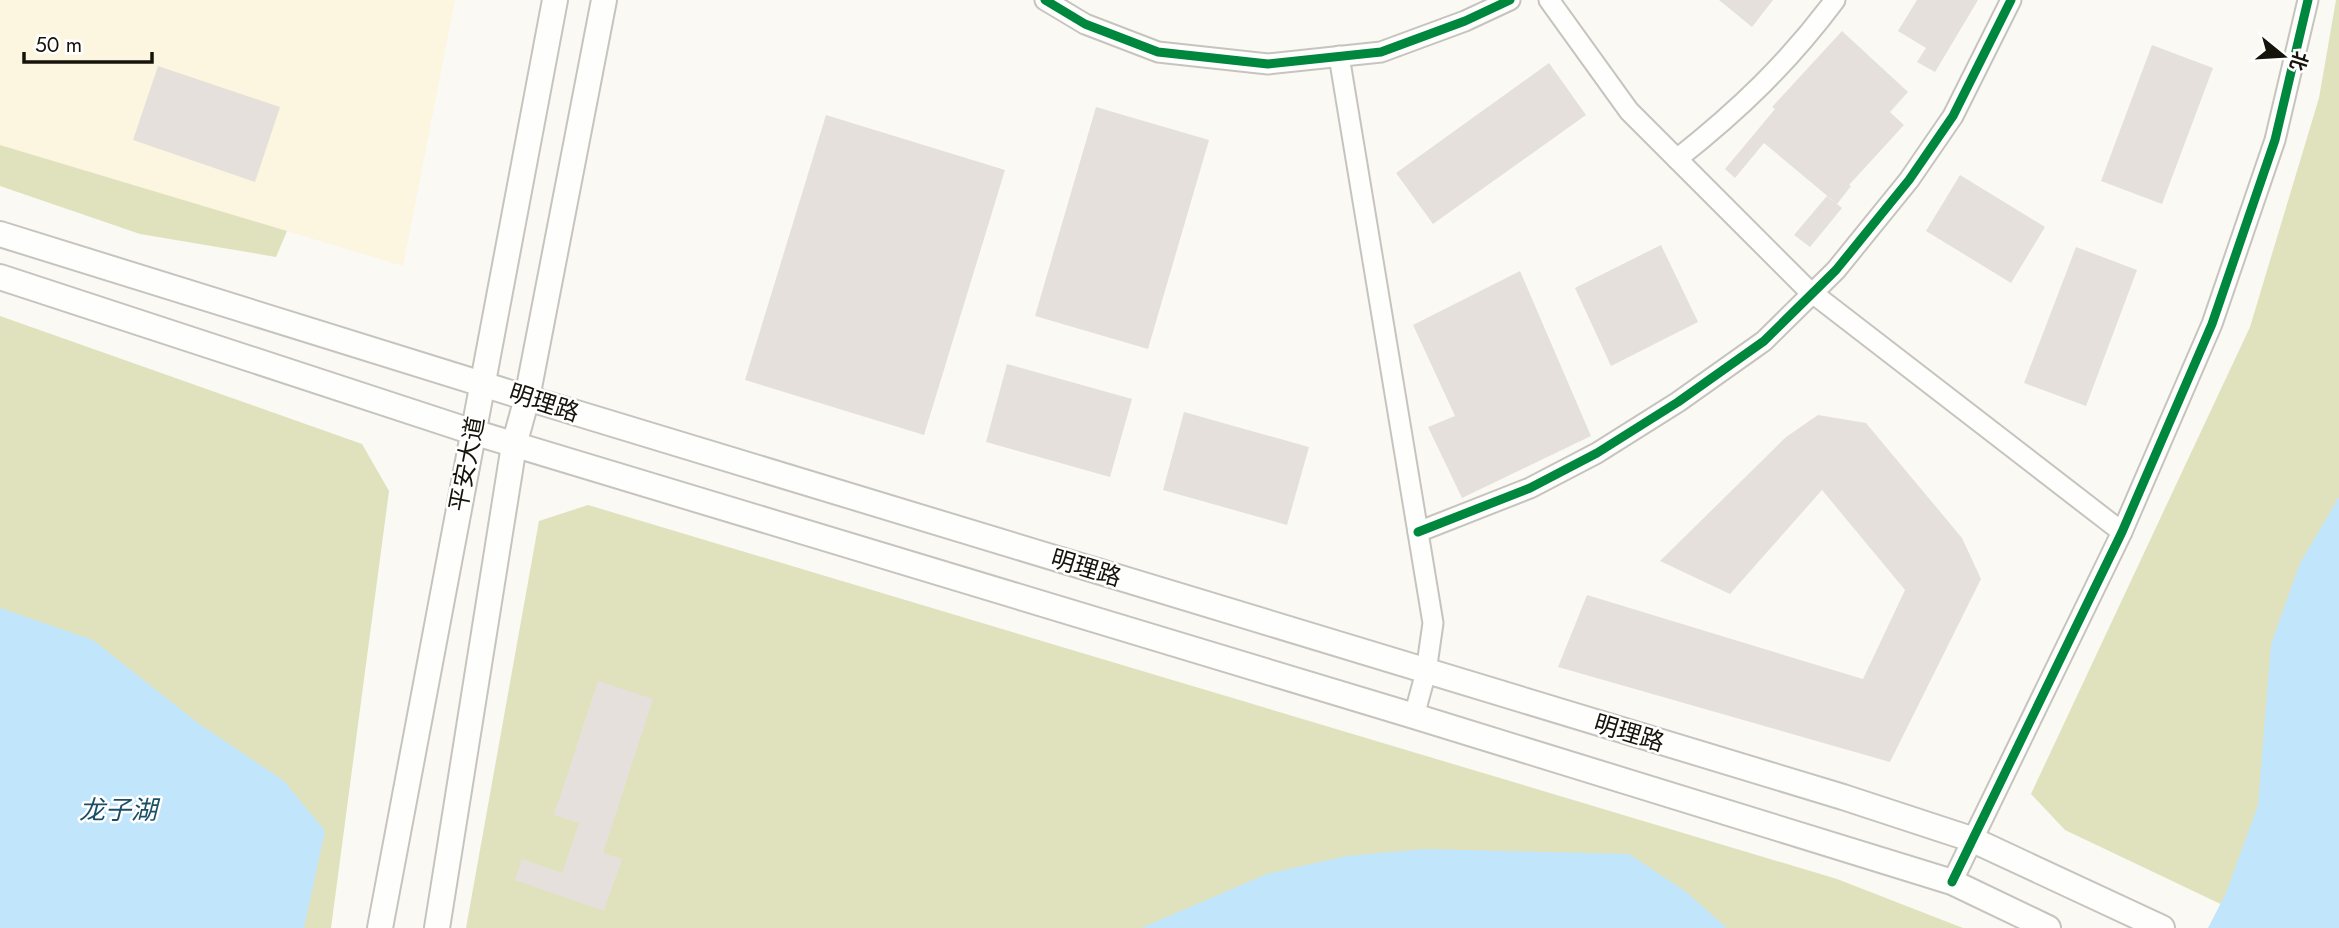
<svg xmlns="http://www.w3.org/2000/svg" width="2339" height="928" font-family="Jost,'Noto Sans SC',sans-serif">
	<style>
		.built { fill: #fcf5e0 }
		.green { fill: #e0e2bd }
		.water { fill: #c1e5fb }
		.building { fill: #e6e0dd }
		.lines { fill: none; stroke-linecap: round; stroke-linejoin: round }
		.minor-casing { stroke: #c6c4bd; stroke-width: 23 }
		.major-casing { stroke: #c6c4bd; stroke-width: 28 }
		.minor { stroke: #fefefd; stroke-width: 19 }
		.major { stroke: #fefefd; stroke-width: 24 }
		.cycleway-casing { stroke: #fff; stroke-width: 13 }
		.cycleway { stroke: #00873e; stroke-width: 9 }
		.labels { text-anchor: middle; stroke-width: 5; stroke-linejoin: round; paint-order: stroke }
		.street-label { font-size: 24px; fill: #16130a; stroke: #fff }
		.water-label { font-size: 26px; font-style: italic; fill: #1a4f6a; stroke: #fff }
	</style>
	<rect width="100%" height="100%" fill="#faf9f4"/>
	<path class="built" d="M0,0H455L403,266L0,145Z"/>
	<g class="green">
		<path d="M2336,0H2339V928H2271L2065,830L2031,794L2250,327L2319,98Z"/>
		<path d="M0,145L287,231L276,257L140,234L0,186Z"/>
		<path d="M0,316L362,444L389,491L331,928H0Z"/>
		<path d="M588,505L1837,879L1963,928H466L539,521Z"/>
	</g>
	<g class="water">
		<path d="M2339,497V928H2208L2226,893L2258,805L2271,644L2300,563Z"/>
		<path d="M0,608L93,640L198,723L284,781L325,831L304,928H0Z"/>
		<path d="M1425,849L1629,854L1685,891L1727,928H1141L1267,874L1346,856Z"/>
	</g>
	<g class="building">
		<path d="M1719,0H1773L1752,27Z"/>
		<path d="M1917,0H1978L1935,72L1917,62L1926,48L1898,31Z"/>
		<path d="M1842,31L1908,92L1890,112L1904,125L1849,185L1851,186L1837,204L1764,143L1735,178L1725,169L1775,109L1772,107Z"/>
		<path d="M2152,45L2213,68L2162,204L2101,181Z"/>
		<path d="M1549,63L1586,115L1433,224L1396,173Z"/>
		<path d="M158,66L280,107L255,182L133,140Z"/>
		<path d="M1096,107L1209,140L1148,349L1035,316Z"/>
		<path d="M826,115L1005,170L924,435L745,380Z"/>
		<path d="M1960,175L2045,227L2011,283L1926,231Z"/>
		<path d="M1827,196L1842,208L1810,247L1794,235Z"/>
		<path d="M1661,245L1698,322L1611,366L1575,288Z"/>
		<path d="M2076,247L2137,270L2086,406L2024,383Z"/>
		<path d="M1520,271L1591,436L1462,498L1428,427L1455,416L1413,325Z"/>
		<path d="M1007,364L1132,399L1110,477L986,442Z"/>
		<path d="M1184,412L1309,447L1287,525L1163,490Z"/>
		<path d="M1818,415L1866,423L1962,538L1981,579L1890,762L1558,667L1587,595L1863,679L1905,590L1822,490L1730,594L1660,561L1786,437Z"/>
		<path d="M598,681L653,699L603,853L622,859L604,911L515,880L522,859L562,873L579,823L554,815Z"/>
	</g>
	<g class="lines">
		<g class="minor-casing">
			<g id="minor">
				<path d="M1045,0L1085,24L1158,52L1268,64L1381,52L1465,21L1510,0"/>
				<path d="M1549,0L1629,111L1806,288L2122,532"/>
				<path d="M1339,56L1433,623L1426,672L1414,716"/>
				<path d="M1677,159C1739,110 1788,63 1835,0"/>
				<path d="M1418,532L1530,488L1597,453L1678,402L1764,341L1836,270L1909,180L1953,116L2011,0"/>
				<path d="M1952,882L2122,532L2212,324L2275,140L2308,0"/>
			</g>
		</g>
		<g class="major-casing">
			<g id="major">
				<path d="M0,234L527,398L1843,797L1971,839L2162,928"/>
				<path d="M0,277L473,432L1414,716L1952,882L2048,928"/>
				<path d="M380,928L555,0"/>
				<path d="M437,928L514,445L527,398L604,0"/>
			</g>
		</g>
		<use href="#minor" class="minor"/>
		<use href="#major" class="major"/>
		<g class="cycleway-casing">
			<g id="cycleway">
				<path d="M1045,0L1085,24L1158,52L1268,64L1381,52L1465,21L1510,0"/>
				<path d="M1418,532L1530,488L1597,453L1678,402L1764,341L1836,270L1909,180L1953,116L2011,0"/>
				<path d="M1952,882L2122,532L2212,324L2275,140L2308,0"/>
			</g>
		</g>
		<use href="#cycleway" class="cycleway"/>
	</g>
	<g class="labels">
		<g class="street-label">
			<text transform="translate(544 403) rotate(18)" y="8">明理路</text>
			<text transform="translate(467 464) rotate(-79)" y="8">平安大道</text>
			<text transform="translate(1086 568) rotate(17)" y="8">明理路</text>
			<text transform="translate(1629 733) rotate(17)" y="8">明理路</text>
		</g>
		<g class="water-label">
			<text x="118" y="819">龙子湖</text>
		</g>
	</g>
	<g transform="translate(2283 56) rotate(108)" stroke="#ffffff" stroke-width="5" paint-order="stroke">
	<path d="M0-5L12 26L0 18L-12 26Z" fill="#16130a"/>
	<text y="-10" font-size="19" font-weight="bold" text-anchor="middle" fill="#16130a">北</text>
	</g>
	<path d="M24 52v10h128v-10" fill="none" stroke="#16130a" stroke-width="3.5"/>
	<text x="35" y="52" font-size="21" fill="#16130a" stroke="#ffffff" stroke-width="5" paint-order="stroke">50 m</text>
</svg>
